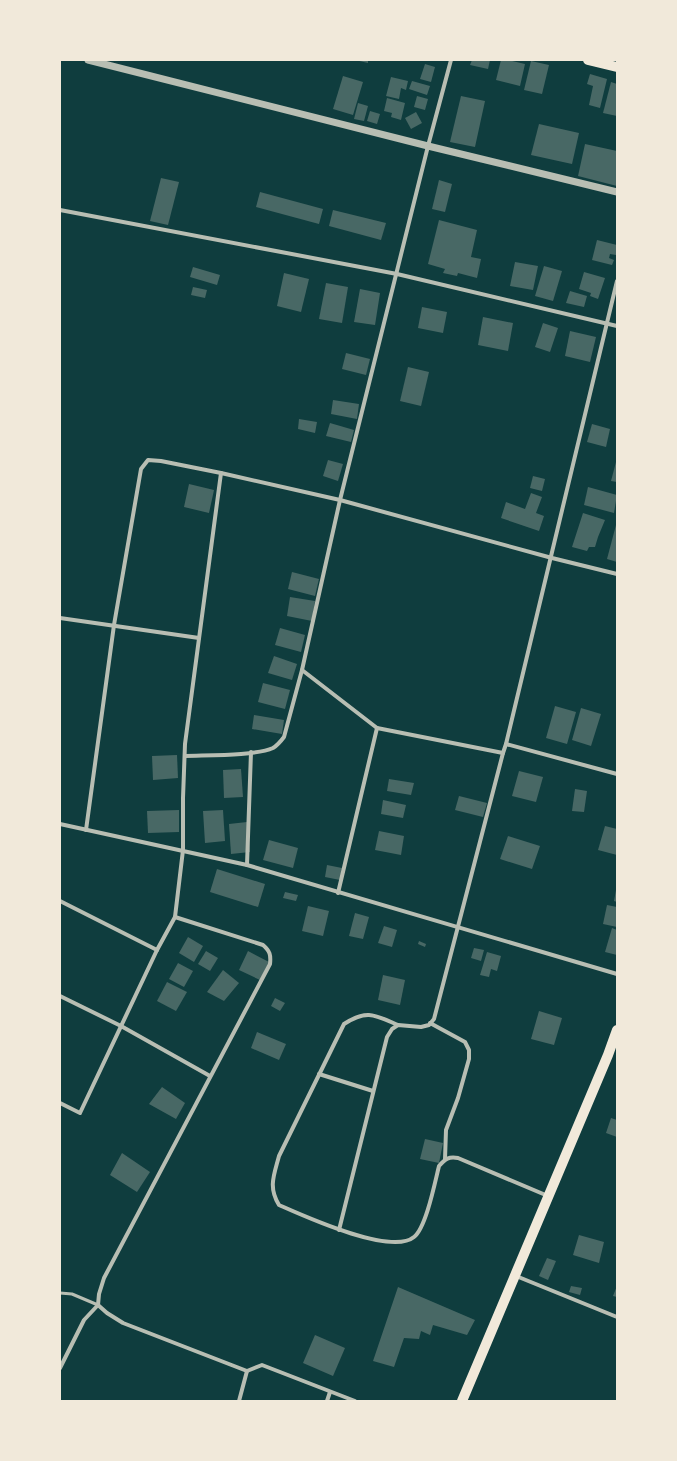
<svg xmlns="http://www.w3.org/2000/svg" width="677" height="1461" font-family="'Work Sans',sans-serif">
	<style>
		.building { fill: #486865 }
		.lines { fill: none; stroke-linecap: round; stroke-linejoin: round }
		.service { stroke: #b8beb3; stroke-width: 3 }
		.minor { stroke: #b8beb3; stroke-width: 4 }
		.tertiary { stroke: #b8beb3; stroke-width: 7 }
		.primary { stroke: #f1e9da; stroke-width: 10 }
	</style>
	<rect width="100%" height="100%" fill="#0f3d3e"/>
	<g class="building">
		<path d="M355,60H368V63Z"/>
		<path d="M472,60H490L488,69L470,65Z"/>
		<path d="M501,60H508L525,64L520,86L496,80Z"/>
		<path d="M531,61L549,65L542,94L524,90Z"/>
		<path d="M425,64L435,67L431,82L420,79Z"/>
		<path d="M590,74L607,79L600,108L589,105L593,86L587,84Z"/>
		<path d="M343,76L363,82L353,115L333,109Z"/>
		<path d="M391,77L408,81L406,90L401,88L399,99L386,96Z"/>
		<path d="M412,81L430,86L427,95L409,89Z"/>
		<path d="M611,82L617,84V116L603,113Z"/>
		<path d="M417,96L428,99L425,110L414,107Z"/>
		<path d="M461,96L485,101L475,147L450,142Z"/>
		<path d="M387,98L405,103L401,120L391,117L392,113L384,111Z"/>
		<path d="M358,103L368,106L364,121L354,119Z"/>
		<path d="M370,111L380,114L377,124L367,121Z"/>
		<path d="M416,112L422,123L411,129L405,118Z"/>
		<path d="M539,124L579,133L572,164L531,155Z"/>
		<path d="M585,144L617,151V186L578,176Z"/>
		<path d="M161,178L179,182L168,225L150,221Z"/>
		<path d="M439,180L452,184L445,212L432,209Z"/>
		<path d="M260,192L323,209L319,224L256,207Z"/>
		<path d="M333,210L386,223L381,240L329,226Z"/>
		<path d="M439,220L477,230L471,257L481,259L477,278L458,273L457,276L443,273L445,269L428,264Z"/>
		<path d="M597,240L617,245L616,255L610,254L609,258L614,260L612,265L592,260Z"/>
		<path d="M515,262L538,266L533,290L510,286Z"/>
		<path d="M544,266L562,271L553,301L535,296Z"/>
		<path d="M193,267L220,275L217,285L190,277Z"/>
		<path d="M584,272L605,278L598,299L590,296L591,293L579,289Z"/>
		<path d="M284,273L309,279L301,312L277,306Z"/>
		<path d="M326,283L348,287L342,323L319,319Z"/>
		<path d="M193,287L207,290L205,298L191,295Z"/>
		<path d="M360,289L380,293L375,325L354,322Z"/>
		<path d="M570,291L587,296L584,307L566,303Z"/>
		<path d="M422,307L447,312L443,333L418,328Z"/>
		<path d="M483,317L513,323L508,351L478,345Z"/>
		<path d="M543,323L558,328L550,352L535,347Z"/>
		<path d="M570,331L596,337L590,362L565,356Z"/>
		<path d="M346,353L370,359L366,375L342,369Z"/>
		<path d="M408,367L429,372L421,406L400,401Z"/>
		<path d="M333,400L359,404L357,419L331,414Z"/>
		<path d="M299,419L317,422L315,433L298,429Z"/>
		<path d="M330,423L354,430L351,442L326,436Z"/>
		<path d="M592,424L610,429L606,447L587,442Z"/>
		<path d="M328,460L343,464L338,481L323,476Z"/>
		<path d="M616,462H617V482L611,481Z"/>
		<path d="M533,476L545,479L542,491L530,488Z"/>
		<path d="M189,484L214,490L209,513L184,507Z"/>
		<path d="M588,487L617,495L614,513L584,505Z"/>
		<path d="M531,493L542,497L536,513L544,516L539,531L501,518L506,502L525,509Z"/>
		<path d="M583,513L605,520L598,537L595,547H589L587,551L572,547Z"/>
		<path d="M616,525H617V562L607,559Z"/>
		<path d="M292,572L319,579L315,596L288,589Z"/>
		<path d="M290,597L315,601L312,621L287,616Z"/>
		<path d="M280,628L305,635L301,652L275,645Z"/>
		<path d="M274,656L297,664L292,680L268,673Z"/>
		<path d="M263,683L290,690L285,709L258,702Z"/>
		<path d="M555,706L576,712L567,744L546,738Z"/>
		<path d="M581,708L601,714L591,746L572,740Z"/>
		<path d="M254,715L284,720L282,734L252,729Z"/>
		<path d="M177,755L178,778L153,780L152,756Z"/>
		<path d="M241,769L243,797L224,798L223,770Z"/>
		<path d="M519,771L543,777L536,802L512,796Z"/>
		<path d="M389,779L414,783L411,795L387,791Z"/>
		<path d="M575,789L587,791L584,812L572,811Z"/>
		<path d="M459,796L487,803L483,817L455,810Z"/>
		<path d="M383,800L406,805L403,818L381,814Z"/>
		<path d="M179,810V832L148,833L147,811Z"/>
		<path d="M223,810L225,841L205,843L203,811Z"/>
		<path d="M247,822L250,852L231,854L229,824Z"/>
		<path d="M605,826L617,829V855L598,850Z"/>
		<path d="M379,831L404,836L401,855L375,850Z"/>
		<path d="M508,836L540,846L532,869L500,859Z"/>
		<path d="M269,840L298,848L293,868L263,860Z"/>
		<path d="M327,865L342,868L340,880L325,877Z"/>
		<path d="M217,869L265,884L258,907L210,892Z"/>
		<path d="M616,890H617V902L614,901Z"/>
		<path d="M285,892L298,895L296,901L283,898Z"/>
		<path d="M607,905L617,907V927L603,924Z"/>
		<path d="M308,906L329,911L323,936L302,931Z"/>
		<path d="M355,913L369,917L363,939L349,936Z"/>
		<path d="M384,926L397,930L392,947L378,943Z"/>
		<path d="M612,928L617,930V955L605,952Z"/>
		<path d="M188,937L203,946L194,962L179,953Z"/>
		<path d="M419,941L426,944L425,947L418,944Z"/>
		<path d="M474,948L484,950L481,961L471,958Z"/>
		<path d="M206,951L218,958L210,971L198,964Z"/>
		<path d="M248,951L269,962L260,980L239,970Z"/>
		<path d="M487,952L501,956L497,971L491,969L489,977L480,975Z"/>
		<path d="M178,963L193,971L184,987L169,979Z"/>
		<path d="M223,970L239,983L224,1001L207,992Z"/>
		<path d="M383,975L405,980L400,1005L378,1000Z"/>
		<path d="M167,982L187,992L176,1011L157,1001Z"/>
		<path d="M275,998L285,1003L280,1011L271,1006Z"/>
		<path d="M539,1011L562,1018L554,1045L531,1039Z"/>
		<path d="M257,1032L286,1044L279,1060L251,1048Z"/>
		<path d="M162,1087L185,1103L176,1119L149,1104Z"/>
		<path d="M611,1118L617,1120V1137L606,1133Z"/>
		<path d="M425,1139L443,1143L439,1163L420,1159Z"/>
		<path d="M122,1153L150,1172L137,1192L110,1175Z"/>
		<path d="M579,1235L604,1242L599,1263L573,1255Z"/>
		<path d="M547,1258L556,1261L548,1280L539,1276Z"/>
		<path d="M571,1286L582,1288L580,1295L569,1292Z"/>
		<path d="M617,1286V1297L613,1296Z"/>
		<path d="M398,1287L475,1320L467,1335L433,1325L430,1335L421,1331L419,1339L404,1338L394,1367L373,1361Z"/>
		<path d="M315,1335L345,1348L333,1376L303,1363Z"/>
	</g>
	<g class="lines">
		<path class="service" d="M60,1293L72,1294L98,1305"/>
		<g class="minor">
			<path d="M60,210L397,274L617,326"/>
			<path d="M60,618L199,638"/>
			<path d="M302,670L377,728L503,753"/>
			<path d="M506,744L617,774"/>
			<path d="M185,756C207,755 255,756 273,748C278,745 281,741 284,737L302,670L340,500L428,146L451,60"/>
			<path d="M60,824L247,865L617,974"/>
			<path d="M86,830L114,625L141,469L148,460L161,461L221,473L340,500L552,558L617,574"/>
			<path d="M247,865L251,752"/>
			<path d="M338,893L377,728"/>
			<path d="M60,901L157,950"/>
			<path d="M60,996L121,1026L210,1076"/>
			<path d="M430,1023L465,1042L469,1050V1059L458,1098L446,1130L445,1159"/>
			<path d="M398,1025C375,1015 367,1009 344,1024L279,1156C274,1175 268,1187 279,1205C304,1216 391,1256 414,1237C426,1228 435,1182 439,1166C445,1159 449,1156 458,1158L548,1196"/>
			<path d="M319,1074L373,1091"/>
			<path d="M60,1103L80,1113L157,950L175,917L183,850V798L185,744L221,473"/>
			<path d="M339,1230L387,1037L392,1029L398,1025L421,1027L429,1025L434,1019L503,753L506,744L617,281"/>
			<path d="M516,1276L617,1317"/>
			<path d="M98,1305L107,1313L123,1323L247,1371L262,1365L355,1401"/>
			<path d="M60,1368L84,1320L98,1305L99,1294L104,1278L270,964C271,955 270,951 263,945L175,917"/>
			<path d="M239,1401L247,1371"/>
			<path d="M327,1401L330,1392"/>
		</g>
		<path class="tertiary" d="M88,60L428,146L617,192"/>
		<g class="primary">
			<path d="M588,60L617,67"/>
			<path d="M462,1401L608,1055L617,1030"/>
		</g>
	</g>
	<rect width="677" height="1461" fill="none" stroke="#f1e9da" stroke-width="122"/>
</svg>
